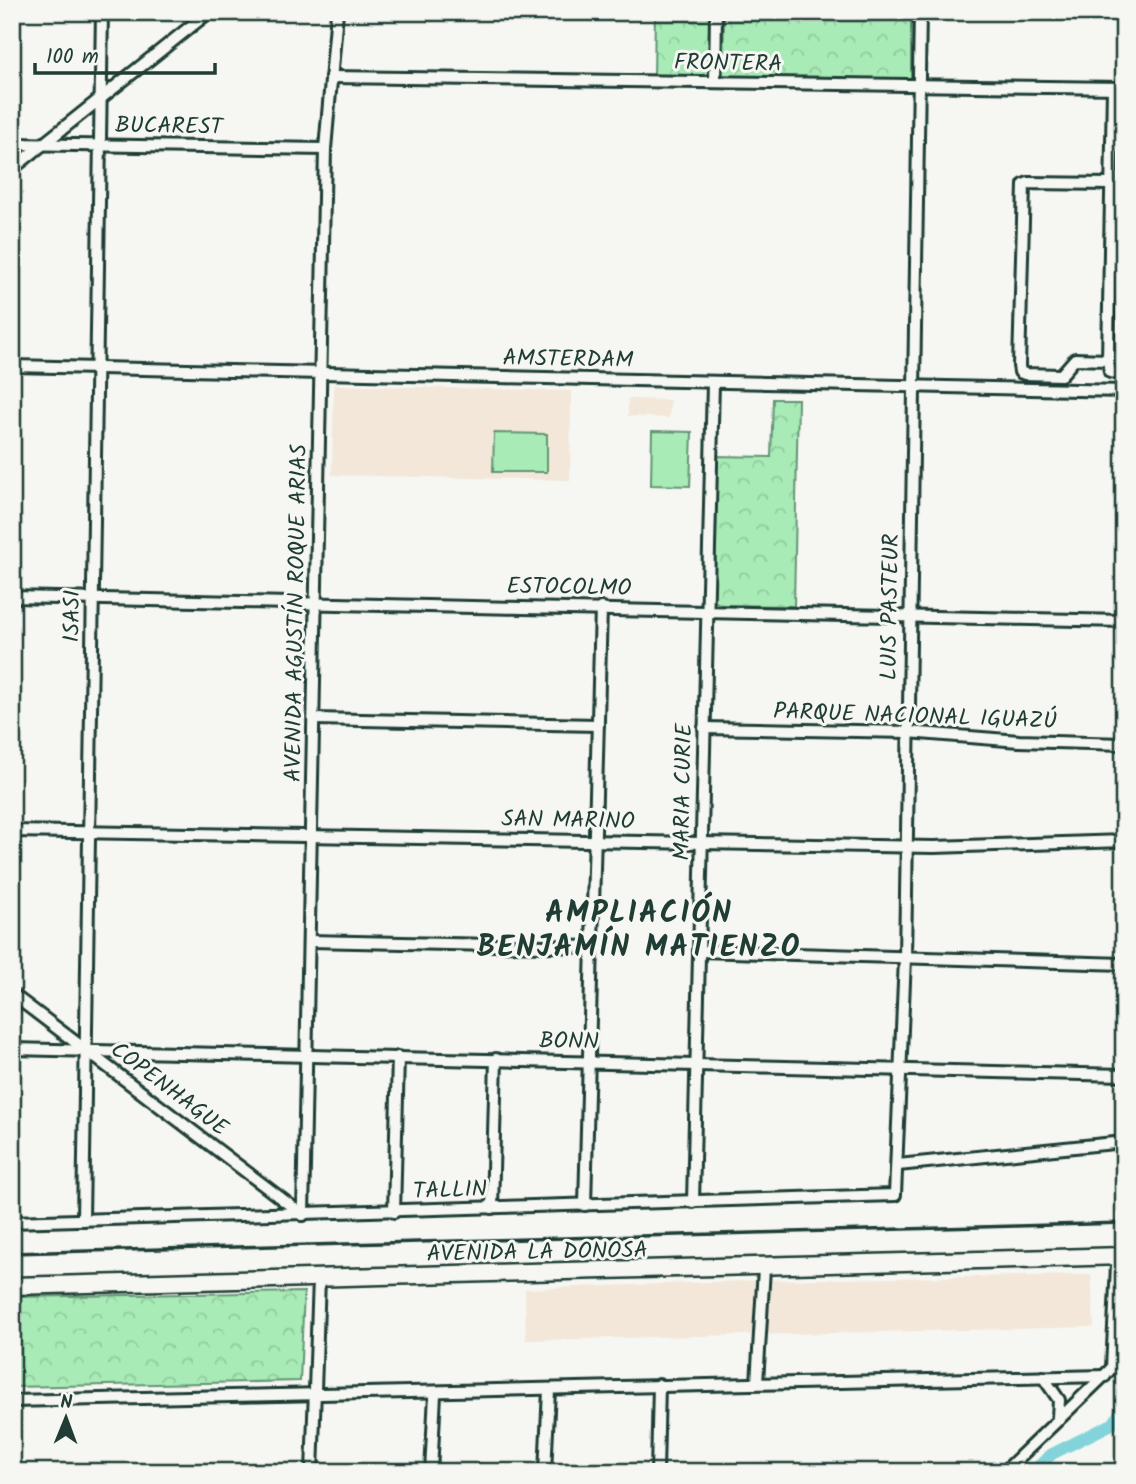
<svg xmlns="http://www.w3.org/2000/svg" width="1136" height="1484" font-family="Kalam,sans-serif">
	<style>
		.built { fill: #f2e7d8 }
		.grass { fill: #a8ebb6; stroke: #649475; stroke-width: 2 }
		.forest { fill: url(#forest-crowns); stroke: #649475; stroke-width: 2 }
		.lines { fill: none; stroke-linecap: round; stroke-linejoin: round }
		.canal { stroke: #83d4da; stroke-width: 12 }
		.street-casing { stroke: #1f3d34; stroke-width: 16 }
		.secondary-casing { stroke: #1f3d34; stroke-width: 21 }
		.street { stroke: #f6f6f2; stroke-width: 10 }
		.secondary { stroke: #f6f6f2; stroke-width: 16 }
		.rail { stroke: #1f3d34; stroke-width: 3.5 }
		.labels { text-anchor: middle; stroke-width: 6; stroke-linejoin: round; paint-order: stroke }
		.street-label { font-size: 23px; fill: #1f3d34; stroke: #f6f6f2 }
		.district-label { font-size: 30px; font-weight: bold; letter-spacing: 2px; fill: #1f3d34; stroke: #f6f6f2 }
	</style>
	<defs>
		<pattern id="forest-crowns" width="20" height="18" patternUnits="userSpaceOnUse" patternTransform="scale(1.75)"><rect width="20" height="18" fill="#a8ebb6"/><path d="M2 6a3 3 0 1 1 6 0M12 15a3 3 0 1 1 6 0" fill="none" stroke="#90ca9d"/></pattern>
	</defs>
	<rect width="100%" height="100%" fill="#f6f6f2"/>
	<filter id="ink" filterUnits="userSpaceOnUse"><feTurbulence type="fractalNoise" baseFrequency=".0143" numOctaves="2"/><feDisplacementMap in="SourceGraphic" scale="14" xChannelSelector="R" yChannelSelector="G"/><feConvolveMatrix kernelMatrix="1 2 1 2 8 2 1 2 1" color-interpolation-filters="sRGB"/></filter>
	<g filter="url(#ink)">
		<g class="built">
			<path d="M334,385L571,391L570,480L332,475Z"/>
			<path d="M628,399L670,400L669,418L628,416Z"/>
			<path d="M1091,1275L1094,1327L526,1340L525,1289L771,1280Z"/>
		</g>
		<g class="grass">
			<path d="M652,431L692,432L690,486L651,485Z"/>
			<path d="M494,433L547,434V472H493Z"/>
		</g>
		<g class="forest">
			<path d="M655,12H710L709,79L654,77Z"/>
			<path d="M724,12H911V79L723,77Z"/>
			<path d="M773,399H798L794,606L722,605L715,602L711,595L715,456L771,457Z"/>
			<path d="M304,1292L300,1381L12,1387V1297Z"/>
		</g>
		<g class="lines">
			<path class="canal" d="M1032,1472L1052,1454L1114,1423L1124,1404"/>
			<g class="street-casing">
				<g id="street">
					<path d="M331,77L1124,88"/>
					<path d="M715,82L716,12"/>
					<path d="M12,144L325,149"/>
					<path d="M12,169L209,12"/>
					<path d="M1111,184L1028,183L1024,185L1019,366L1020,372L1025,374L1061,375L1075,359L1108,360L1110,372L1124,375"/>
					<path d="M1108,360L1113,88"/>
					<path d="M12,366L1124,391"/>
					<path d="M12,597L1124,621"/>
					<path d="M314,719L598,725"/>
					<path d="M704,728L908,732L1019,741L1124,744"/>
					<path d="M12,831L934,847L1124,841"/>
					<path d="M309,941L592,947"/>
					<path d="M699,951L1124,964"/>
					<path d="M12,994L303,1215"/>
					<path d="M12,1049L1124,1075"/>
					<path d="M898,1165L1124,1142"/>
					<path d="M693,1202L713,383"/>
					<path d="M585,1205L601,608"/>
					<path d="M492,1208L496,1059"/>
					<path d="M394,1212L398,1057"/>
					<path d="M303,1215L325,149L337,12"/>
					<path d="M83,1220L102,12"/>
					<path d="M12,1222L895,1195L905,958L920,12"/>
					<path d="M1043,1377L1059,1400L1058,1417"/>
					<path d="M757,1383L764,1268"/>
					<path d="M12,1401C376,1395 740,1385 1105,1376"/>
					<path d="M312,1472L319,1279"/>
					<path d="M431,1472L435,1394"/>
					<path d="M545,1472L549,1390"/>
					<path d="M657,1472L659,1385"/>
					<path d="M1004,1472L1112,1368L1117,1265"/>
				</g>
			</g>
			<g class="secondary-casing">
				<path id="secondary" d="M12,1286L1124,1256"/>
			</g>
			<use href="#street" class="street"/>
			<use href="#secondary" class="secondary"/>
			<path class="rail" d="M12,1253L1124,1223"/>
		</g>
	</g>
	<g class="labels">
		<g class="street-label">
			<text transform="translate(728 62) rotate(1)" y="8">FRONTERA</text>
			<text transform="translate(169 125) rotate(1)" y="8">BUCAREST</text>
			<text transform="translate(568 358) rotate(1)" y="8">AMSTERDAM</text>
			<text transform="translate(569 586) rotate(1)" y="8">ESTOCOLMO</text>
			<text transform="translate(889 607) rotate(-89)" y="8">LUIS PASTEUR</text>
			<text transform="translate(295 613) rotate(-89)" y="8">AVENIDA AGUSTÍN ROQUE ARIAS</text>
			<text transform="translate(71 616) rotate(-89)" y="8">ISASI</text>
			<text transform="translate(915 715) rotate(2)" y="8">PARQUE NACIONAL IGUAZÚ</text>
			<text transform="translate(682 792) rotate(-89)" y="8">MARIA CURIE</text>
			<text transform="translate(568 819) rotate(1)" y="8">SAN MARINO</text>
			<text transform="translate(569 1040) rotate(1)" y="8">BONN</text>
			<text transform="translate(170 1088) rotate(37)" y="8">COPENHAGUE</text>
			<text transform="translate(450 1189) rotate(-2)" y="8">TALLIN</text>
			<text transform="translate(537 1251) rotate(-1)" y="8">AVENIDA LA DONOSA</text>
		</g>
		<g class="district-label">
			<text x="639" y="922">AMPLIACIÓN<tspan x="639" dy="34">BENJAMÍN MATIENZO</tspan></text>
		</g>
	</g>
	<rect width="1136" height="1484" fill="none" stroke="#f6f6f2" stroke-width="42"/>
	<rect x="21" y="21" width="1094" height="1442" fill="none" stroke="#1f3d34" stroke-width="2.5" filter="url(#ink)"/>
	<g transform="translate(66 1418) rotate(1)" stroke="#f6f6f2" stroke-width="5" paint-order="stroke">
	<path d="M0-5L12 26L0 18L-12 26Z" fill="#1f3d34"/>
	<text y="-10" font-size="19" font-weight="bold" text-anchor="middle" fill="#1f3d34">N</text>
	</g>
	<path d="M35 63v10h180v-10" fill="none" stroke="#1f3d34" stroke-width="3.5"/>
	<text x="46" y="63" font-size="21" fill="#1f3d34" stroke="#f6f6f2" stroke-width="5" paint-order="stroke">100 m</text>
</svg>
